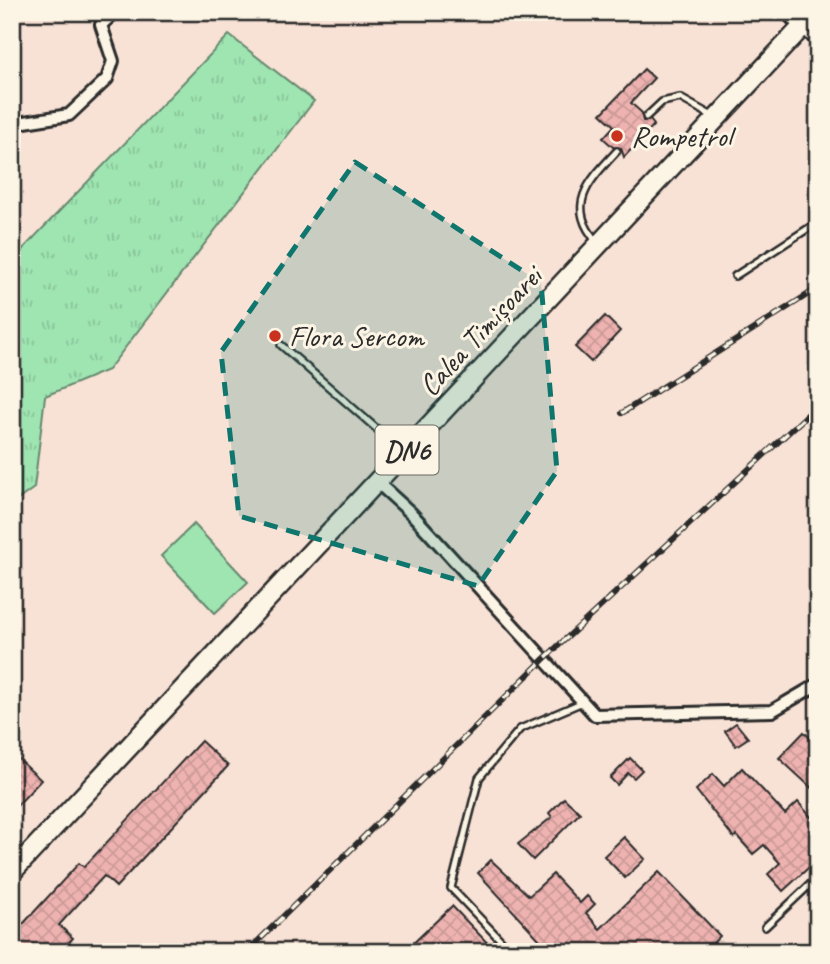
<svg xmlns="http://www.w3.org/2000/svg" width="830" height="964" font-family="Caveat,sans-serif">
	<style>
		.built { fill: #f8e1d5 }
		.grass { fill: url(#grass-tufts); stroke: #65886e; stroke-width: 2 }
		.pitch { fill: #9fe5b2; stroke: #65886e; stroke-width: 2 }
		.building { fill: url(#building-cross-hatch); stroke: #2b2b2b; stroke-width: 2 }
		.lines { fill: none; stroke-linecap: round; stroke-linejoin: round }
		.lane-casing { stroke: #2b2b2b; stroke-width: 10 }
		.street-casing { stroke: #2b2b2b; stroke-width: 16 }
		.primary-casing { stroke: #2b2b2b; stroke-width: 23 }
		.lane { stroke: #fcf5e5; stroke-width: 5 }
		.street { stroke: #fcf5e5; stroke-width: 10 }
		.primary { stroke: #fcf5e5; stroke-width: 18 }
		.rail-casing { stroke: #2b2b2b; stroke-width: 6 }
		.rail { stroke: #fcf5e5; stroke-width: 3.5; stroke-dasharray: 10; stroke-linecap: butt }
		.marked { fill: #0f766e; fill-opacity: 0.2; stroke: #0f766e; stroke-width: 5; stroke-dasharray: 14 9; stroke-linejoin: round }
		.poi-dot { fill: #c8321e; stroke: #fcf5e5; stroke-width: 2.5 }
		.labels { text-anchor: middle; stroke-width: 6; stroke-linejoin: round; paint-order: stroke }
		.shield { fill: #fcf5e5; stroke: #6a6863; stroke-width: 2 }
		.shield-label { font-size: 28px; font-weight: bold; fill: #2b2b2b }
		.poi-label { font-size: 30px; fill: #2b2b2b; stroke: #fcf5e5; text-anchor: start }
		.street-label { font-size: 30px; fill: #2b2b2b; stroke: #fcf5e5 }
	</style>
	<defs>
		<pattern id="grass-tufts" width="24" height="20" patternUnits="userSpaceOnUse" patternTransform="scale(1.75)"><rect width="24" height="20" fill="#9fe5b2"/><path d="M3 7l-1-3M5 7V3M7 7l1-3M15 17l-1-3M17 17v-4M19 17l1-3" fill="none" stroke="#89c599"/></pattern>
		<pattern id="building-cross-hatch" width="8" height="8" patternUnits="userSpaceOnUse" patternTransform="scale(1.75)"><rect width="8" height="8" fill="#eeb3b0"/><path d="M0 0l8 8M0 8l8-8" fill="none" stroke="#cc9a98"/></pattern>
	</defs>
	<rect width="100%" height="100%" fill="#fcf5e5"/>
	<filter id="ink" filterUnits="userSpaceOnUse"><feTurbulence type="fractalNoise" baseFrequency=".0143" numOctaves="2"/><feDisplacementMap in="SourceGraphic" scale="14" xChannelSelector="R" yChannelSelector="G"/><feConvolveMatrix kernelMatrix="1 2 1 2 8 2 1 2 1" color-interpolation-filters="sRGB"/></filter>
	<g filter="url(#ink)">
		<path class="built" d="M12,12H818V952H12V504L34,488L45,396L108,370L22,250L12,248Z"/>
		<path class="grass" d="M229,35L314,101L108,370L45,396L34,488L12,504V248L22,250Z"/>
		<path class="pitch" d="M194,524L248,582L215,613L161,556Z"/>
		<g class="building">
			<path d="M644,69L654,78L631,103L642,113L643,121L650,120L654,125L624,157L621,148L613,147L603,138L614,126L601,114Z"/>
			<path d="M605,316L620,331L591,362L575,347Z"/>
			<path d="M736,723L748,738L736,746L725,731Z"/>
			<path d="M804,732L818,745V794L779,758Z"/>
			<path d="M201,741L228,766L116,887L104,876L59,925L73,938L60,952H12V936L79,863L84,867Z"/>
			<path d="M12,753L41,780L12,811Z"/>
			<path d="M630,758L642,770L634,778L628,773L617,785L610,778Z"/>
			<path d="M742,768L785,814L798,802L818,825V859L783,891L768,874L780,863L764,845L753,854L736,835L734,838L696,790L713,774L724,786Z"/>
			<path d="M564,798L580,813L533,860L518,844L552,817L549,813Z"/>
			<path d="M624,837L645,859L625,878L604,856Z"/>
			<path d="M491,860L529,896L553,874L580,903L587,896L595,904L586,913L600,929L659,872L720,936L704,952H551L478,873Z"/>
			<path d="M452,906L496,952H404Z"/>
		</g>
		<g class="lines">
			<g class="lane-casing">
				<g id="lane">
					<path d="M803,31L818,46"/>
					<path d="M646,117L662,102L680,98L714,117"/>
					<path d="M597,242C564,205 590,180 617,151"/>
					<path d="M735,276L818,222"/>
					<path d="M281,345L402,451"/>
					<path d="M765,927L818,877"/>
					<path d="M512,952L451,888L479,778L520,729L583,702"/>
				</g>
			</g>
			<g class="street-casing">
				<g id="street">
					<path d="M786,12L801,28"/>
					<path d="M12,124L69,115L107,79L113,61L101,25L115,12"/>
					<path d="M377,482L411,513L595,715L772,711L818,684"/>
				</g>
			</g>
			<g class="primary-casing">
				<path id="primary" d="M12,872L816,12"/>
			</g>
			<use href="#lane" class="lane"/>
			<use href="#street" class="street"/>
			<use href="#primary" class="primary"/>
			<g class="rail-casing">
				<g id="rail">
					<path d="M622,413L818,288"/>
					<path d="M247,952L544,659L818,405"/>
				</g>
			</g>
			<use href="#rail" class="rail"/>
		</g>
	</g>
	<path class="marked" d="M355,162L541,283L557,471L478,586L239,516L221,352Z"/>
	<g class="poi-dot">
		<circle cx="617" cy="136" r="7"/>
		<circle cx="275" cy="336" r="7"/>
	</g>
	<g class="labels">
		<rect class="shield" x="375.5" y="425.5" width="63" height="49" rx="5"/>
		<g class="shield-label">
			<text x="407" y="460">DN6</text>
		</g>
		<g class="poi-label">
			<text x="631" y="146">Rompetrol</text>
			<text x="289" y="346">Flora Sercom</text>
		</g>
		<g class="street-label">
			<text transform="translate(480 331) rotate(-47)" y="10">Calea Timișoarei</text>
		</g>
	</g>
	<rect width="830" height="964" fill="none" stroke="#fcf5e5" stroke-width="42"/>
	<rect x="21" y="21" width="788" height="922" fill="none" stroke="#2b2b2b" stroke-width="2.5" filter="url(#ink)"/>
</svg>
